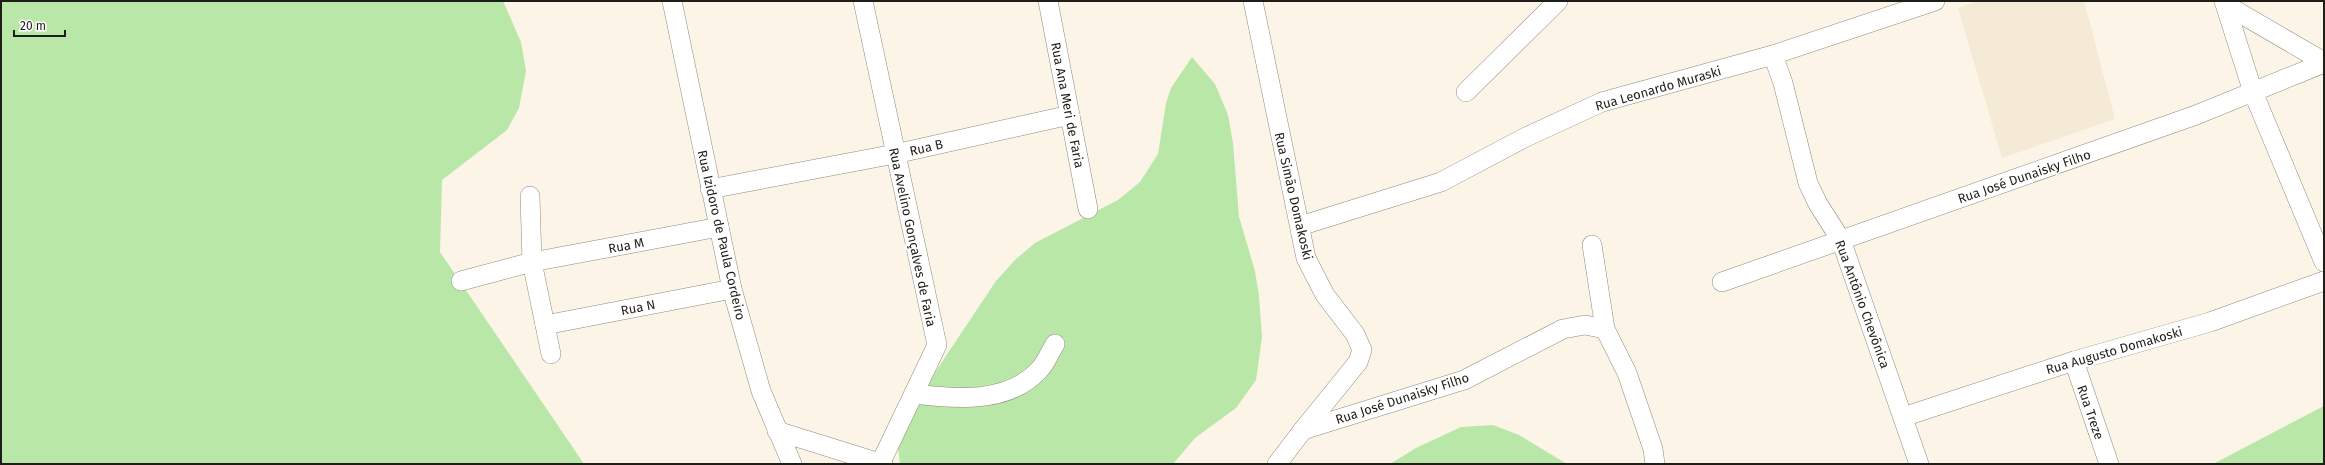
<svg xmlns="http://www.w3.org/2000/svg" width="2325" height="465" font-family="'Fira Sans',sans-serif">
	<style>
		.built { fill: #f5ead6 }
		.green { fill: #b9e7a7 }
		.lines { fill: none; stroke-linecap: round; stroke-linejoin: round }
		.minor-casing { stroke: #908a7e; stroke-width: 20 }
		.minor { stroke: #fff; stroke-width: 19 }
		.labels { text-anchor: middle; stroke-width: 4; stroke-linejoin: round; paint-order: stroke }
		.street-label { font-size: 13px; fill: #1f1d18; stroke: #fff }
	</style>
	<rect width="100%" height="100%" fill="#fbf4e7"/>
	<path class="built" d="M1978,1H2084L2115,119L2002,158L1958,8Z"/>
	<g class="green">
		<path d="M1,1H503L521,42L526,71L519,108L507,130L442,180L440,252L584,464H1Z"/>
		<path d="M1192,57L1215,84L1228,115L1233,143L1239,217L1255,271L1259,296L1262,337L1256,380L1236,408L1195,438L1173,464H900L897,440L920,395L996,281L1016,259L1035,243L1118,200L1140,182L1158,154L1166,103L1171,88Z"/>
		<path d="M2324,406V464H2213Z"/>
		<path d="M1493,425L1519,435L1567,464H1390L1416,448L1461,427Z"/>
	</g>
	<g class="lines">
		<g class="minor-casing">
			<g id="minor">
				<path d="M672,1L732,289L761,391L792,464"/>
				<path d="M863,1L937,345L881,462"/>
				<path d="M1048,1L1088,209"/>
				<path d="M1253,1L1306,258L1325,295L1355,334L1362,350L1358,362L1303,430"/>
				<path d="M2224,1L2253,92L2324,262"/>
				<path d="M2226,5L2324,62"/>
				<path d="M1773,55L1783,83L1808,183L1818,204L1841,240L1919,464"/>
				<path d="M1466,92L1558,1"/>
				<path d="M710,189L895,154L1070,115"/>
				<path d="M530,196L532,262L551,354"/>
				<path d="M1300,226L1441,182L1526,137L1602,102L1773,55L1935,1"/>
				<path d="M1592,245L1605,329L1627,373L1653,449L1655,464"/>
				<path d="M461,281L532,262L719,227"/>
				<path d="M1722,282L2196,115L2324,63"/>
				<path d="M545,325L732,289"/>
				<path d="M2074,361L2109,464"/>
				<path d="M914,394C955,399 1008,404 1039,370C1046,363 1050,352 1055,344"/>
				<path d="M1903,417L2074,361L2210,322L2324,281"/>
				<path d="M777,431L883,464"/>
				<path d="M1277,464L1303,430L1464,380L1563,329L1585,325L1605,329"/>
			</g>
		</g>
		<use href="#minor" class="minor"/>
	</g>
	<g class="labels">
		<g class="street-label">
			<text transform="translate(1658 88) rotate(-16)" y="5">Rua Leonardo Muraski</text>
			<text transform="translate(1068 105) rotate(79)" y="5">Rua Ana Meri de Faria</text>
			<text transform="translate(926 147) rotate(-13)" y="5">Rua B</text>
			<text transform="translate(2024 176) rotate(-19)" y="5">Rua José Dunaisky Filho</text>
			<text transform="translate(1294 196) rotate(77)" y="5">Rua Simão Domakoski</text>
			<text transform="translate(722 235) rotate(77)" y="5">Rua Izidoro de Paula Cordeiro</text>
			<text transform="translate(913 237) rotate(78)" y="5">Rua Avelino Gonçalves de Faria</text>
			<text transform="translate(626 245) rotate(-11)" y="5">Rua M</text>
			<text transform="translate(1863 304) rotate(70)" y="5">Rua Antônio Chevônica</text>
			<text transform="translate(638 307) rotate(-11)" y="5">Rua N</text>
			<text transform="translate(2114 350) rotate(-16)" y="5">Rua Augusto Domakoski</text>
			<text transform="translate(1402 398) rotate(-18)" y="5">Rua José Dunaisky Filho</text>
			<text transform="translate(2091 412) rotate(71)" y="5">Rua Treze</text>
		</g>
	</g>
	<rect width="2325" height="465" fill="none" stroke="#1f1d18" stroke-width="4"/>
	<path d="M14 30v6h51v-6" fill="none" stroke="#1f1d18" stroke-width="2"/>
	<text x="20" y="30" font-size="12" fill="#1f1d18" stroke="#ffffff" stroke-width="3" paint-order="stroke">20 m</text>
</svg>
